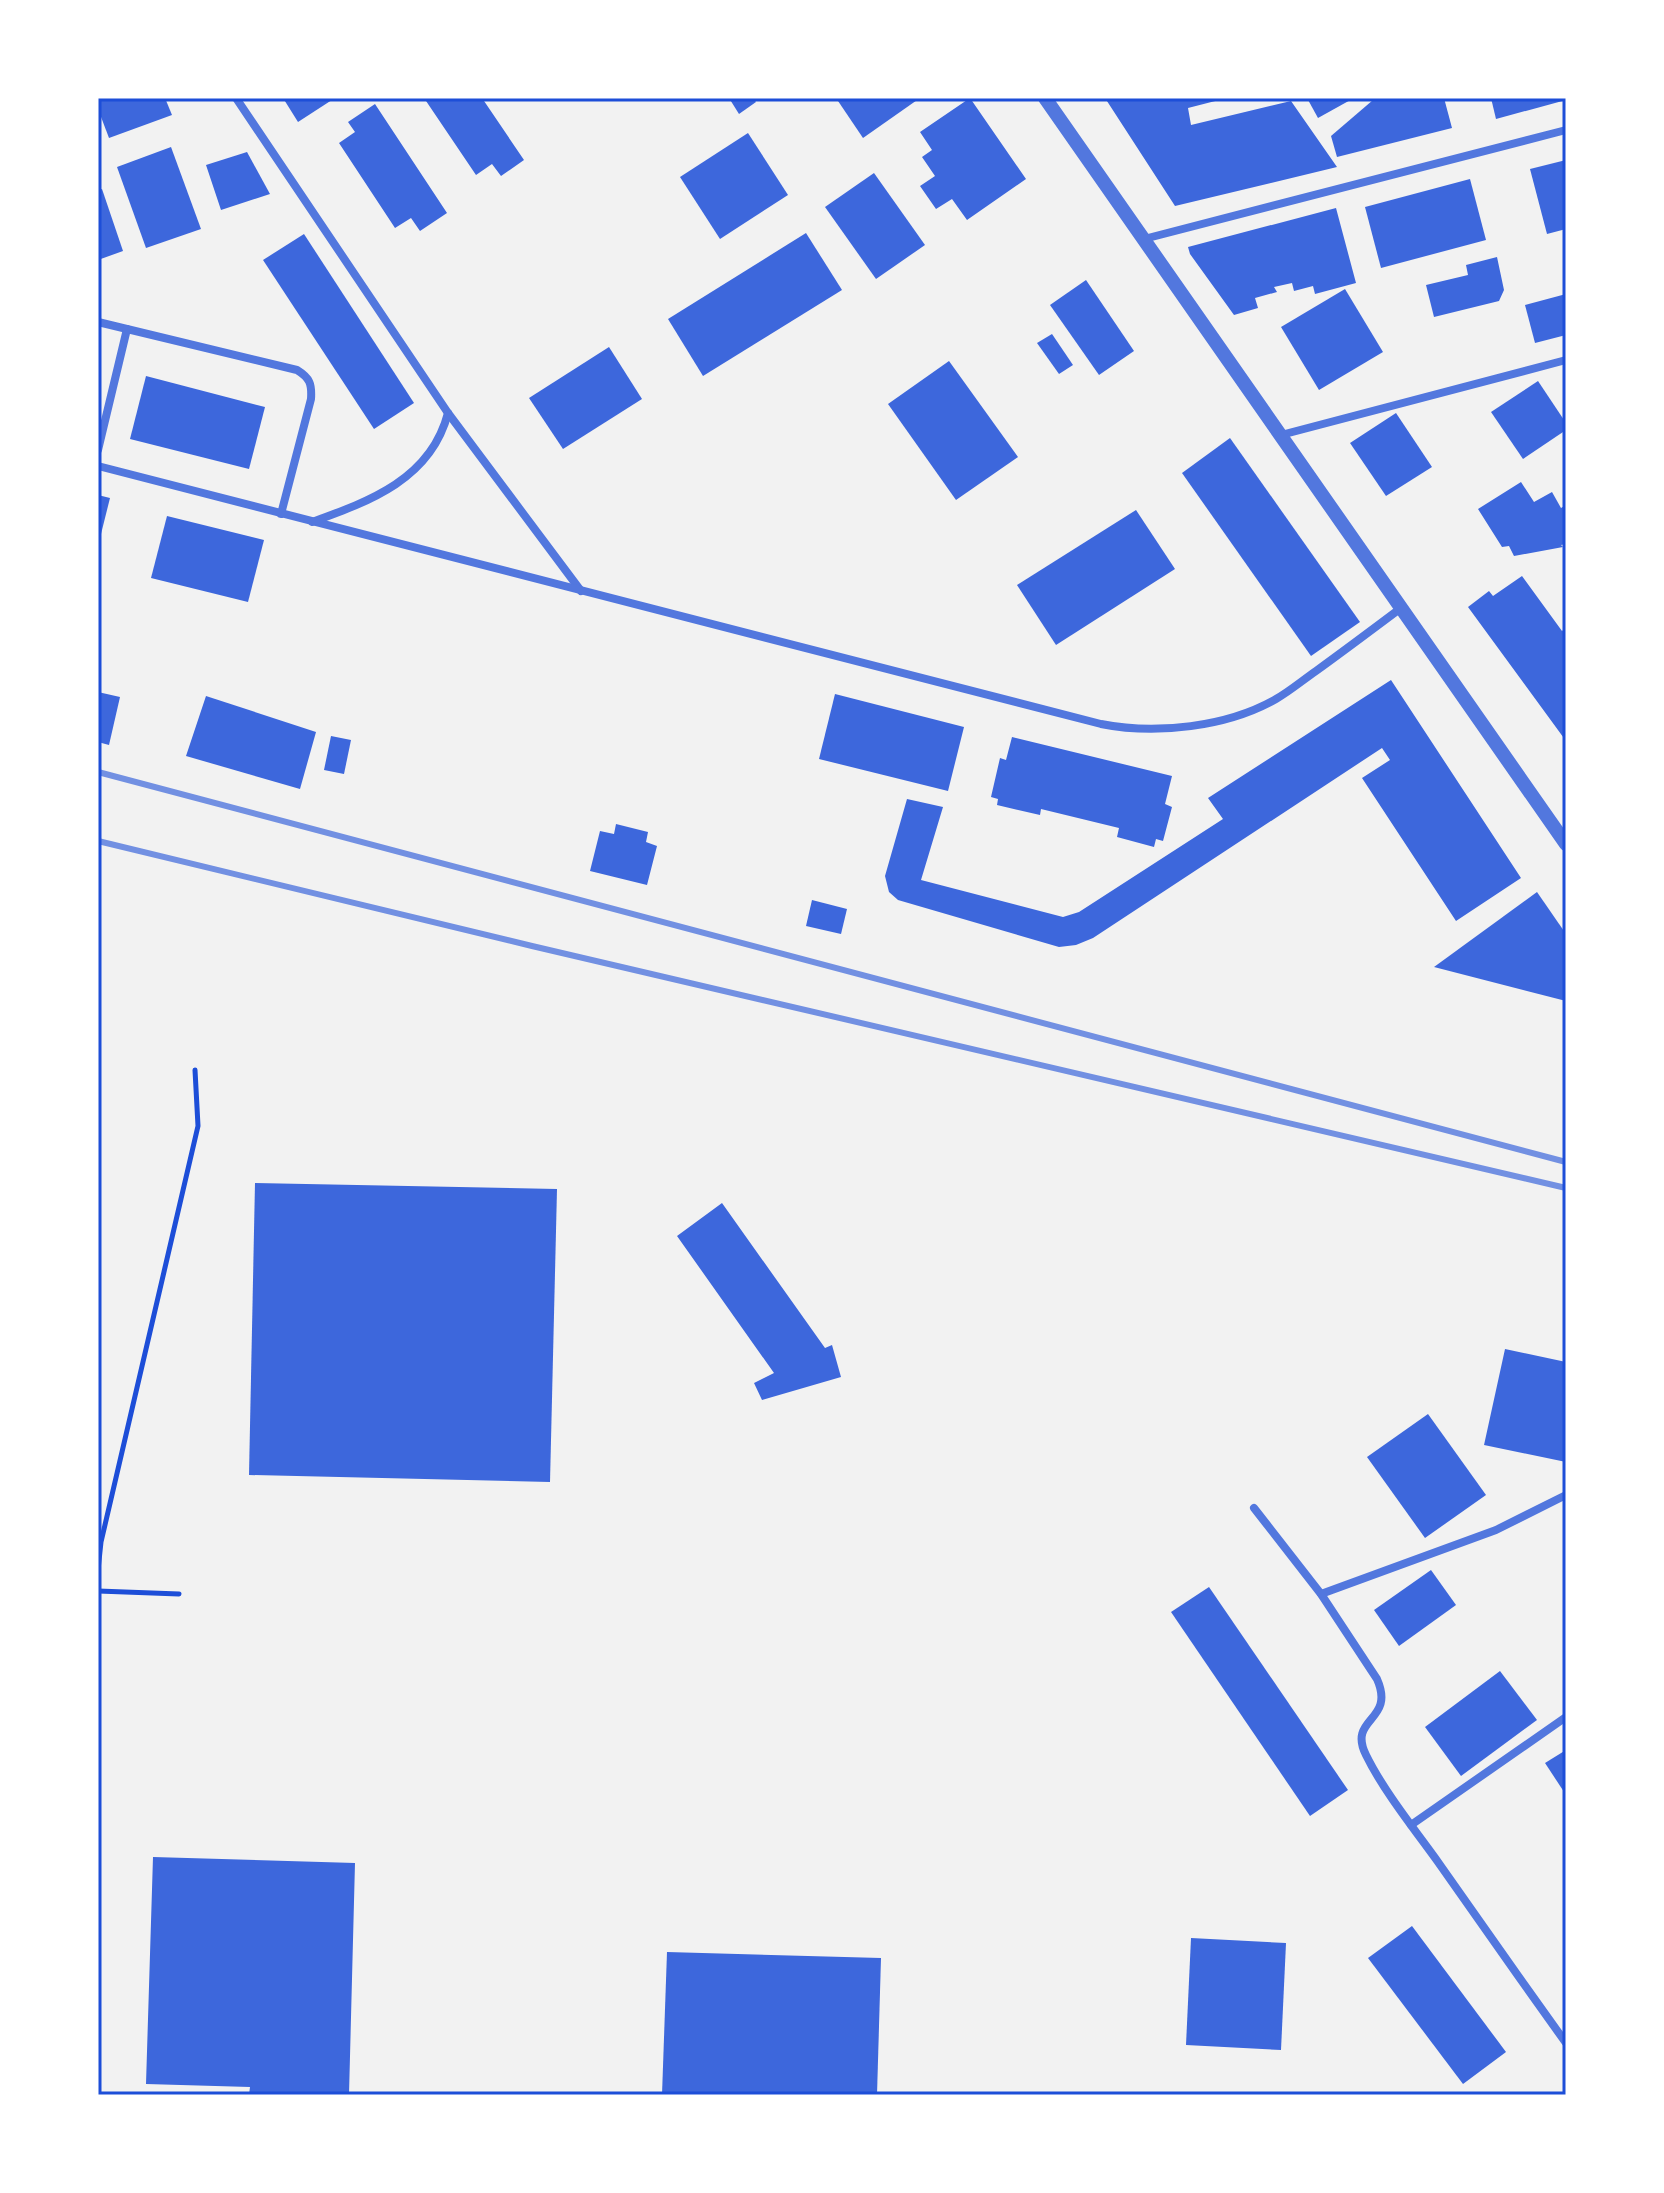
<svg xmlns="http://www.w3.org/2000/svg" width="1664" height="2193" font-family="Karla,sans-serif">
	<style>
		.building { fill: #3d67dc }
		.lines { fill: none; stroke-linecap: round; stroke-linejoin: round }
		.path { stroke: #1d4ed8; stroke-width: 5 }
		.minor { stroke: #5277de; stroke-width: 8 }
		.tertiary { stroke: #5277de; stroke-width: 14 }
		.rail { stroke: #7290e2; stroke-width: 6 }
		.neatline { fill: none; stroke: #1d4ed8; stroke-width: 3 }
	</style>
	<rect width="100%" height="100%" fill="#f2f2f2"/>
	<g class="building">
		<path d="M98,98H165L172,115L109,138L98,109Z"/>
		<path d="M283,98H335L298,122Z"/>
		<path d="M424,98H482L524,160L501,176L492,164L476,175Z"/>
		<path d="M729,98H753L756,102L739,114Z"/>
		<path d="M836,98H920L863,138Z"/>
		<path d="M970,98L1026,179L967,220L952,199L936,209L920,186L935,176L922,157L932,150L920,132Z"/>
		<path d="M1105,98H1227L1188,108L1191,125L1291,101L1337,167L1175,206Z"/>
		<path d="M1307,98H1354L1318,118Z"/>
		<path d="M1379,98H1444L1452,128L1337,157L1331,136L1373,100Z"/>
		<path d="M1491,98H1566V100L1496,119Z"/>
		<path d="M375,104L447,213L420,231L411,218L395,228L339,143L355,132L348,122Z"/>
		<path d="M748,133L788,195L720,239L680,177Z"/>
		<path d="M171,147L201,229L146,248L117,167Z"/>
		<path d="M247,152L270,194L221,210L206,165Z"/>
		<path d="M1566,160V229L1547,234L1530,169Z"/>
		<path d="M874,173L925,245L876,279L825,207Z"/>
		<path d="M1470,179L1486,240L1381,268L1365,207Z"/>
		<path d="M102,189L123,251L98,260V190Z"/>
		<path d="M1336,208L1356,283L1315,294L1313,286L1294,291L1292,283L1274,287L1277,292L1255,298L1258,308L1234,315L1190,254L1188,247Z"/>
		<path d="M806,233L842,290L703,376L668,319Z"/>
		<path d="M304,234L414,403L374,429L263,260Z"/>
		<path d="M1497,257L1504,290L1499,301L1434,317L1426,285L1468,275L1466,265Z"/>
		<path d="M1086,280L1134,351L1099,375L1050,305Z"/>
		<path d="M1345,289L1383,352L1319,390L1281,327Z"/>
		<path d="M1566,294V335L1535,343L1525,305Z"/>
		<path d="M1052,334L1073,365L1059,374L1037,343Z"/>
		<path d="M609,347L642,399L563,449L529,398Z"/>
		<path d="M949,361L1018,457L956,500L888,404Z"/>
		<path d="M146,376L265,407L249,469L130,439Z"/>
		<path d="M1538,381L1566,423V430L1523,459L1491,412Z"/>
		<path d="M1396,413L1432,467L1386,496L1350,443Z"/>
		<path d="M1230,438L1360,622L1311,656L1182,473Z"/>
		<path d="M1521,482L1534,502L1552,492L1561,508L1566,505V544L1561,545L1563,547L1514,556L1509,546L1502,547L1478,509Z"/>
		<path d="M98,495L110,498L99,542H98Z"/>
		<path d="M1136,510L1175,569L1056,645L1017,585Z"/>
		<path d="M167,516L264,540L248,602L151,578Z"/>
		<path d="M1522,576L1562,631L1566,628V741L1468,607L1489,591L1493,596Z"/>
		<path d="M1391,680L1521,878L1456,921L1362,778L1390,760L1382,748L1093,938L1076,945L1059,947L898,900L889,892L885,876L907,799L943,807L921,880L1063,917L1079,912L1223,819L1208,798Z"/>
		<path d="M98,692L120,697L109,745L98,742Z"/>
		<path d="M835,694L964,727L948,791L819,759Z"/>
		<path d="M206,696L316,732L300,789L186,756Z"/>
		<path d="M331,736L351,740L344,774L324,770Z"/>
		<path d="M1012,737L1172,776L1165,804L1172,807L1163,841L1156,839L1154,847L1117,837L1119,828L1041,809L1040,815L997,805L998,799L991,797L1000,758L1006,760Z"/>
		<path d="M616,824L648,832L646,842L657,846L647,885L590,871L600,831L614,834Z"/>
		<path d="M1537,892L1566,934V1001L1434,967Z"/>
		<path d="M812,900L847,909L841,934L806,926Z"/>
		<path d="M255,1183L557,1189L550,1482L249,1475Z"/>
		<path d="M722,1203L825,1348L832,1345L841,1377L762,1400L754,1383L774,1373L677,1236Z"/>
		<path d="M1505,1349L1566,1362V1462L1484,1445Z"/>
		<path d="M1428,1414L1486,1495L1425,1538L1367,1457Z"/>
		<path d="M1431,1570L1456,1605L1399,1646L1374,1610Z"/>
		<path d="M1209,1587L1348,1790L1310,1816L1171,1612Z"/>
		<path d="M1500,1671L1537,1720L1461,1776L1425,1727Z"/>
		<path d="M1566,1750V1795L1545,1763Z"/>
		<path d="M153,1857L355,1863L349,2095H249L250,2087L146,2084Z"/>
		<path d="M1412,1926L1506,2052L1463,2084L1368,1958Z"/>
		<path d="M1191,1938L1286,1943L1281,2050L1186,2045Z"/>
		<path d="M667,1952L881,1958L877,2095H662Z"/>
	</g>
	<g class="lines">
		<g class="path">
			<path d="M98,1570L101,1542L198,1126L195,1070"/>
			<path d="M98,1591L179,1594"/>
		</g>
		<g class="minor">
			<path d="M236,98L448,413L581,591"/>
			<path d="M1144,239L1566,130"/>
			<path d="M98,322L297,370C310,378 312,384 311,399L281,514"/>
			<path d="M1281,435L1566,360"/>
			<path d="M98,450L127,329"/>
			<path d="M98,466L1101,724C1156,735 1227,727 1276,699C1290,691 1303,680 1316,671C1345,650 1373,629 1401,608"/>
			<path d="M312,522C370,501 431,479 448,413"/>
			<path d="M1254,1508L1321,1594L1377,1679C1396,1722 1347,1717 1366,1755C1383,1790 1415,1830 1438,1862C1480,1922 1523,1983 1566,2043"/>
			<path d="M1321,1594L1496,1530L1566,1495"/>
			<path d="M1411,1825L1566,1717"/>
		</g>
		<path class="tertiary" d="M1045,98L1566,844"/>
		<g class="rail">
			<path d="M98,772L1566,1162"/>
			<path d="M98,841L532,946L1566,1188"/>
		</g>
	</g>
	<rect width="1664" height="2193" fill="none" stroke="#ffffff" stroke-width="200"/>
	<rect x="100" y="100" width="1464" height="1993" class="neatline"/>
</svg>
